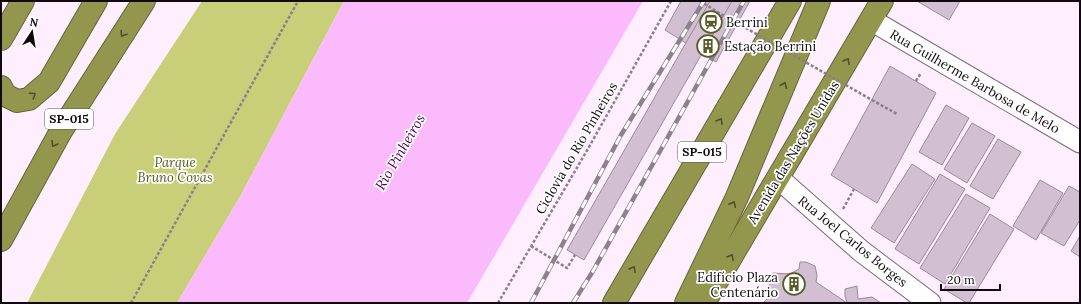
<svg xmlns="http://www.w3.org/2000/svg" width="1081" height="304" font-family="Lora,serif">
	<style>
		.green { fill: #c8cf78 }
		.water { fill: #fabafb }
		.building { fill: #d2bfd2; stroke: #9b8a9b }
		.lines { fill: none; stroke-linecap: round; stroke-linejoin: round }
		.street-casing { stroke: #7c6a7b; stroke-width: 23 }
		.highway-casing { stroke: #646638; stroke-width: 24 }
		.path { stroke: #8a7f8a; stroke-width: 2.5; stroke-dasharray: 3 2; stroke-linecap: butt }
		.street { stroke: #fff; stroke-width: 21 }
		.highway { stroke: #92974d; stroke-width: 22 }
		.rail-casing { stroke: #8c818c; stroke-width: 4.5 }
		.rail { stroke: #fff; stroke-width: 3; stroke-dasharray: 9; stroke-linecap: butt }
		.path-bridge { stroke: #8a7f8a; stroke-width: 2.5; stroke-dasharray: 3 2; stroke-linecap: butt }
		.oneway { stroke: #51502e }
		.labels { text-anchor: middle; stroke-width: 3.5; stroke-linejoin: round; paint-order: stroke }
		.shield { fill: #fff; stroke: #585458; stroke-width: 1 }
		.shield-label { font-size: 12px; font-weight: bold; fill: #100a10 }
		.poi-label { font-size: 13px; fill: #100a10; stroke: #fff; text-anchor: start }
		.street-label { font-size: 13px; fill: #100a10; stroke: #fff }
		.park-label { font-size: 13px; font-style: italic; fill: #595c1d; stroke: #fff }
		.water-label { font-size: 14px; font-style: italic; fill: #520356; stroke: #fff }
	</style>
	<rect width="100%" height="100%" fill="#feeefe"/>
	<path class="green" d="M202,1H344L241,195L177,303H27L115,134Z"/>
	<path class="water" d="M344,1H643L467,303H177L241,195Z"/>
	<g class="building">
		<path d="M681,1H750L716,62L665,30Z"/>
		<path d="M710,1H732L584,260L567,250Z"/>
		<path d="M917,1H960L949,20Z"/>
		<path d="M890,66L936,93L877,203L831,175Z"/>
		<path d="M946,105L969,118L942,165L919,152Z"/>
		<path d="M972,123L995,136L967,183L944,169Z"/>
		<path d="M998,139L1021,152L993,199L970,186Z"/>
		<path d="M912,164L935,179L894,243L871,228Z"/>
		<path d="M940,174L965,189L919,264L895,249Z"/>
		<path d="M1040,180L1063,193L1036,240L1013,226Z"/>
		<path d="M1069,186L1080,192V220L1064,246L1041,233Z"/>
		<path d="M966,194L990,208L945,284L920,268Z"/>
		<path d="M990,214L1014,229L969,303H967L944,289Z"/>
		<path d="M1080,236V257L1071,251Z"/>
		<path d="M800,262H806L815,266L817,275L816,282L847,303L845,296V289L857,286L858,299L872,297L881,303H763L772,294L768,280L773,273L790,274L799,269Z"/>
	</g>
	<g class="lines">
		<g class="street-casing">
			<g id="street">
				<path d="M871,20L1080,142"/>
				<path d="M778,178L861,251L930,303"/>
			</g>
		</g>
		<g class="highway-casing">
			<g id="highway">
				<path d="M1,39L23,1"/>
				<path d="M1,87L5,95L17,101L29,99L49,82L96,1"/>
				<path d="M1,240L61,131L144,1"/>
				<path d="M614,303L790,1"/>
				<path d="M686,303L737,197L819,1"/>
				<path d="M704,303L882,1"/>
			</g>
		</g>
		<g class="path">
			<path d="M700,1L724,16"/>
			<path d="M916,81L921,73"/>
			<path d="M872,100L897,114"/>
			<path d="M843,209L854,189"/>
			<path d="M531,246L567,268L575,255"/>
			<path d="M131,303L298,1"/>
			<path d="M498,303L589,147L671,1"/>
		</g>
		<use href="#street" class="street"/>
		<use href="#highway" class="highway"/>
		<g class="rail-casing">
			<g id="rail">
				<path d="M531,303L621,135L704,1"/>
				<path d="M573,303L593,271L744,1"/>
			</g>
		</g>
		<use href="#rail" class="rail"/>
		<path class="path-bridge" d="M737,23L872,100"/>
	</g>
	<defs><path id="oneway-chevron" d="M-2-3.5L2.5 0L-2 3.5" fill="none" stroke-width="1.6" stroke-linecap="round" stroke-linejoin="round"/></defs>
	<g class="oneway">
		<use href="#oneway-chevron" transform="translate(123 34) rotate(122)"/>
		<use href="#oneway-chevron" transform="translate(847 61) rotate(-60)"/>
		<use href="#oneway-chevron" transform="translate(784 85) rotate(-67)"/>
		<use href="#oneway-chevron" transform="translate(33 95) rotate(-35)"/>
		<use href="#oneway-chevron" transform="translate(720 121) rotate(-60)"/>
		<use href="#oneway-chevron" transform="translate(54 144) rotate(120)"/>
		<use href="#oneway-chevron" transform="translate(733 204) rotate(-65)"/>
		<use href="#oneway-chevron" transform="translate(731 257) rotate(-59)"/>
		<use href="#oneway-chevron" transform="translate(633 269) rotate(-60)"/>
	</g>
	<defs>
		<g id="station-ring" transform="scale(1.15)"><circle r="9.5" fill="#fff" stroke="#585b28" stroke-width="1.5"/><path d="M-3-6H3Q5-6 5-4V2Q5 4 3 4L4.5 6H3L1.5 4h-3L-3 6H-4.5L-3 4Q-5 4-5 2V-4Q-5-6-3-6ZM-3.5-4v3h7v-3ZM-3.5 1v1.5H-2V1ZM2 1v1.5H3.5V1Z" fill="#585b28"/></g>
		<g id="building-ring" transform="scale(1.15)"><circle r="9.5" fill="#fff" stroke="#585b28" stroke-width="1.5"/><path d="M-4-6H4V6H1V3H-1V6H-4ZM-2.5-4.3h1.7v1.8h-1.7ZM.8-4.3h1.7v1.8H.8ZM-2.5-1h1.7V.8h-1.7ZM.8-1h1.7V.8H.8Z" fill="#585b28"/></g>
	</defs>
	<g fill-rule="evenodd">
		<use href="#station-ring" x="711" y="22"/>
		<use href="#building-ring" x="708" y="46"/>
		<use href="#building-ring" x="794" y="284"/>
	</g>
	<g class="labels">
		<g class="shield">
			<rect x="45" y="109" width="48" height="20" rx="3"/>
			<rect x="678" y="142" width="48" height="20" rx="3"/>
		</g>
		<g class="shield-label">
			<text x="69" y="123">SP-015</text>
			<text x="702" y="156">SP-015</text>
		</g>
		<g class="poi-label">
			<text x="726" y="27">Berrini</text>
			<text x="724" y="51">Estação Berrini</text>
			<text x="778" y="282" text-anchor="end">Edifício Plaza<tspan x="778" dy="15">Centenário</tspan></text>
		</g>
		<g class="street-label">
			<text transform="translate(975 81) rotate(30)" y="5">Rua Guilherme Barbosa de Melo</text>
			<text transform="translate(576 148) rotate(-60)" y="5">Ciclovia do Rio Pinheiros</text>
			<text transform="translate(793 152) rotate(-59)" y="5">Avenida das Nações Unidas</text>
			<text transform="translate(853 241) rotate(39)" y="5">Rua Joel Carlos Borges</text>
		</g>
		<g class="park-label">
			<text x="175" y="167">Parque<tspan x="175" dy="15">Bruno Covas</tspan></text>
		</g>
		<g class="water-label">
			<text transform="translate(400 152) rotate(-60)" y="5">Rio Pinheiros</text>
		</g>
	</g>
	<rect width="1081" height="304" fill="none" stroke="#100a10" stroke-width="4"/>
	<g transform="translate(32 32) rotate(12)" stroke="#ffffff" stroke-width="3" paint-order="stroke">
	<path d="M0-3L7 15L0 10L-7 15Z" fill="#100a10"/>
	<text y="-6" font-size="11" font-weight="bold" text-anchor="middle" fill="#100a10">N</text>
	</g>
	<path d="M941 284v6h59v-6" fill="none" stroke="#100a10" stroke-width="2"/>
	<text x="947" y="284" font-size="12" fill="#100a10" stroke="#ffffff" stroke-width="3" paint-order="stroke">20 m</text>
</svg>
